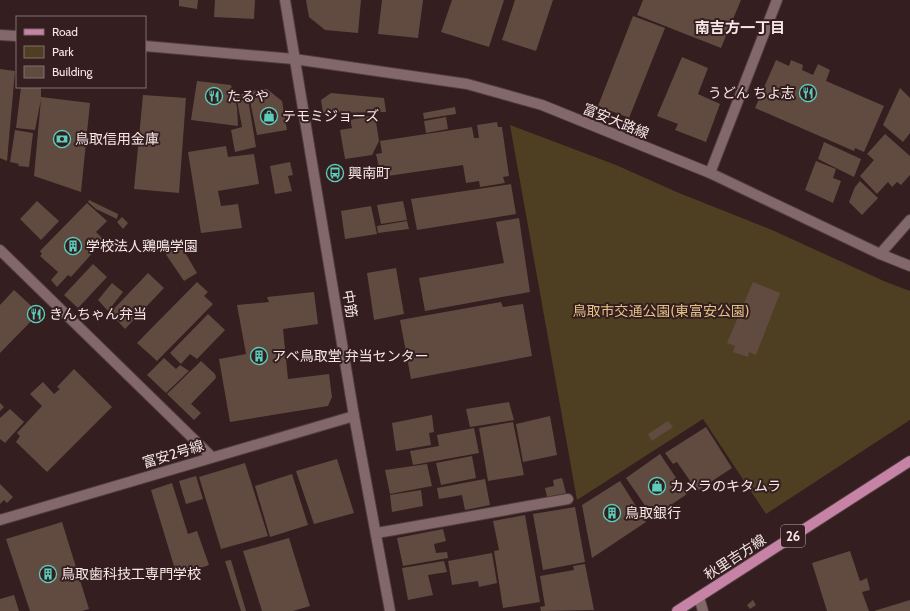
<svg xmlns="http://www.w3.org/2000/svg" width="910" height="611" font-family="Cabin,'Noto Sans JP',sans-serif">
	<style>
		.green { fill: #4e3f22 }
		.building { fill: #614b40 }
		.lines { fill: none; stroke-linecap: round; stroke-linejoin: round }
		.street-casing { stroke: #503d3e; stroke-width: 12 }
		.secondary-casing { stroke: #503d3e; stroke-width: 12 }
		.primary-casing { stroke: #503d3e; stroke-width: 12 }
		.street { stroke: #836869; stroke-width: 10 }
		.secondary { stroke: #836869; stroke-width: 10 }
		.primary { stroke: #c683a5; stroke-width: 10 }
		.labels { text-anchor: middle; stroke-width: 4; stroke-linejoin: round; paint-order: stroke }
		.shield { fill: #341e1f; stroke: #bcabab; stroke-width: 1 }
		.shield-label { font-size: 13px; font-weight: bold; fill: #f7e7e7 }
		.poi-label { font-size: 14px; fill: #f7e7e7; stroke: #341e1f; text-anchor: start }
		.street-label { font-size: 14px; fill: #f7e7e7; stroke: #341e1f }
		.park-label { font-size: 14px; fill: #e3c385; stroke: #341e1f }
		.neighbourhood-label { font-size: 15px; font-weight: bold; fill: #f7e7e7; stroke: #341e1f }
	</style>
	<rect width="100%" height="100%" fill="#341e1f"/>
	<path class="green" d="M510,125L616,165L679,193L772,230L886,282L910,291V420L766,514L703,419L577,500Z"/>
	<g class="building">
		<path d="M179,0H198L197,9L179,6Z"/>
		<path d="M215,0H255L254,19L214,17Z"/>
		<path d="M306,0H361L358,33L325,30L309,17Z"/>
		<path d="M382,0H423L418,38L378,34Z"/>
		<path d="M452,0H504L489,47L441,32Z"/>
		<path d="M515,0H553L536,51L502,40Z"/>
		<path d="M643,0H741L721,48L637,15Z"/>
		<path d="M633,16L665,28L629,118L598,106Z"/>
		<path d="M682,57L708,68L698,94L720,104L706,142L675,130L678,124L657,116Z"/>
		<path d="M776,60L789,66L791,60L803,65L802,70L813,75L818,64L830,70L826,81L884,106L864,152L855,148L854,151L755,108Z"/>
		<path d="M0,69L15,71L7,161L0,158Z"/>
		<path d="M197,81L231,85L237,107L238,126L191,120Z"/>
		<path d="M21,87H41V97L90,103L81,192L34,176L41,99L35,130L16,128Z"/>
		<path d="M900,88L910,98V133L903,142L883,125Z"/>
		<path d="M267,89L282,101L287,130L257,135L248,91Z"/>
		<path d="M247,93L256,147L235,152L231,130L242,127L236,95Z"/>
		<path d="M331,93L384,98L386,112L323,113L321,100Z"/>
		<path d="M143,95L186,98L179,193L134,189Z"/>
		<path d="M455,107L456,114L424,119L423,113Z"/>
		<path d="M375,115L379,141L372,155L345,159L340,130L352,128L350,120Z"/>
		<path d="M446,117L448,129L426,133L424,121Z"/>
		<path d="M497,122L498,127H502L509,176L503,177L505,183L480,187L479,181L466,183L463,165L381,177L376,154L382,153L380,141L472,127L474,138H479L477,125Z"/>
		<path d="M15,130L33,133L29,167L18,166L19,164L10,162Z"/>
		<path d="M885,134L910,156V175L901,185L897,182L892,187L888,182L877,194L860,176L874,160L867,154Z"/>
		<path d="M824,142L861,159L854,177L818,159Z"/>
		<path d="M226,146L228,157L254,154L259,184L218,191L221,206L238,204L242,228L201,233L188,152Z"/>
		<path d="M816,161L836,169L833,178L841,181L833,203L805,190Z"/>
		<path d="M290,162L293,175L288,176L292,191L275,194L270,166Z"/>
		<path d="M860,181L878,198L862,215L849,202L855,187Z"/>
		<path d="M511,184L516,214L417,230L411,199Z"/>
		<path d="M89,200L118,214L117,219L96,209L88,202Z"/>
		<path d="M37,201L59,221L41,240L20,219Z"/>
		<path d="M403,201L407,220L381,224L377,205Z"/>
		<path d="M87,203L107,221L96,232L104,240L71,277L68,275L57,287L51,280L58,272L40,256L42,254L40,251Z"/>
		<path d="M371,206L377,234L345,239L341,211Z"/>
		<path d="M122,217L128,223L123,229L117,222Z"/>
		<path d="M519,218L530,292L425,311L419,278L504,263L496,222Z"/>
		<path d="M407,221L409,229L378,233L377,226Z"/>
		<path d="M180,244L197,273L184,281L165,253Z"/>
		<path d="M93,264L107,277L78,308L64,295Z"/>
		<path d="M396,268L404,314L374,320L367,273Z"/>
		<path d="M148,273L164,288L125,329L110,313Z"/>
		<path d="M197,282L208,292L204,296L213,304L157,361L137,343Z"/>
		<path d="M753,282L780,293L756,355L749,352L748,357L733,352L735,346L727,343Z"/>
		<path d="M112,283L123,292L108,311L98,300Z"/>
		<path d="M14,290L39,313L0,353V305Z"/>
		<path d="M314,292L318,324L283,329L288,379L329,374L332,397L328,406L230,422L219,359L246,354L237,305L269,302L267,297Z"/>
		<path d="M501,302L503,307L523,304L532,356L411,379L400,320Z"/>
		<path d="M208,314L225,330L197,359L190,354L181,364L170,353Z"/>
		<path d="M164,358L176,369L180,365L189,371L166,393L147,375Z"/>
		<path d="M201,361L215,374L216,378L191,404L201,413L194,420L167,394Z"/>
		<path d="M74,369L112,407L47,472L16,442L20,436L17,433L42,406L30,394L43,382L54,394L60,389L57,387Z"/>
		<path d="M509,402L514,420L470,427L466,409Z"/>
		<path d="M0,403L4,407L0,411Z"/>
		<path d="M10,409L24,422L5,443L0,439V418Z"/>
		<path d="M432,415L434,432L429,433L431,445L396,451L392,423Z"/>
		<path d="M550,416L557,455L523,462L516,424Z"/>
		<path d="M668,421L673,427L652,441L648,434Z"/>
		<path d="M513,422L524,475L488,481L479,428Z"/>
		<path d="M706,427L732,468L697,491L677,462L673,464L665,453Z"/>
		<path d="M474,428L479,453L413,465L410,451L439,446L437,435Z"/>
		<path d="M660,454L687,494L653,517L626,478Z"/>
		<path d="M472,456L476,478L441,485L436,463Z"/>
		<path d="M337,459L354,513L314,524L296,471Z"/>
		<path d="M245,463L268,536L221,549L199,477Z"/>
		<path d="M427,464L432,486L390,494L385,470Z"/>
		<path d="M292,474L308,525L270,537L255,486Z"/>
		<path d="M196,476L203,499L186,504L179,481Z"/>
		<path d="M562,478L566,493L547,497L545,488L554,486L553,480Z"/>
		<path d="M485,479L490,505L465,510L462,495L439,499L437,488Z"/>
		<path d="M620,481L646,522L592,558L582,505Z"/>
		<path d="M172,483L188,534L197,531L209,565L177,576L151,490Z"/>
		<path d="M0,484L13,497L7,503L4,500L0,504Z"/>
		<path d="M421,490L423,506L392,512L390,495Z"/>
		<path d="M575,507L585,562L543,570L533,514Z"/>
		<path d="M525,515L540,602L503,608L494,551L499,550L493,521Z"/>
		<path d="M62,522L89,609L82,611H30L6,539Z"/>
		<path d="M443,529L446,541L434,544L436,553L447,552L448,558L403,566L397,538Z"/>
		<path d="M289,538L310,606L293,611H262L243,551Z"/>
		<path d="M850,551L860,581L867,578L870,590L862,592L869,611H827L812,563Z"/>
		<path d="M492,553L497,583L479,587L478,581L452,585L448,561Z"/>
		<path d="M231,560L246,611H241L225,561Z"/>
		<path d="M444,561L447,572L428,575L433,595L408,600L402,568Z"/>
		<path d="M585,564L594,610L541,611L540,607L545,606L540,576L574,570L573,566Z"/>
		<path d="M14,595L19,611H0V599Z"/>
		<path d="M753,600L756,605L750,609L747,605Z"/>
		<path d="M910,600V611H874Z"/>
	</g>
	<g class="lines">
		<g class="street-casing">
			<g id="street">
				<path d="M710,173L777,0"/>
				<path d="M0,250L212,457"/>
				<path d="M880,254L910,220"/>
				<path d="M0,520L354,416"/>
				<path d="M377,533L568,499"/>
				<path d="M699,597L703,611"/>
			</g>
		</g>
		<g class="secondary-casing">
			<g id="secondary">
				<path d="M285,0L354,416L390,611"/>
				<path d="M0,35L17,36"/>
				<path d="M145,46L294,59L467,84L542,105L710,173L880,254L910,266"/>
			</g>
		</g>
		<g class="primary-casing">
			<path id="primary" d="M677,611L910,461"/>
		</g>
		<use href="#street" class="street"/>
		<use href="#secondary" class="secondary"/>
		<use href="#primary" class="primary"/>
	</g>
	<defs>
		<g id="restaurant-ring" transform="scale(0.9)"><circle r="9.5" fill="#341e1f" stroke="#5bcebb" stroke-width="1.5"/><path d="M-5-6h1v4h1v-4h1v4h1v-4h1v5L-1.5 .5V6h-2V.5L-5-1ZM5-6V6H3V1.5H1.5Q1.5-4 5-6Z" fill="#5bcebb"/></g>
		<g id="shop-ring" transform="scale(0.9)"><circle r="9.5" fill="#341e1f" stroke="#5bcebb" stroke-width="1.5"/><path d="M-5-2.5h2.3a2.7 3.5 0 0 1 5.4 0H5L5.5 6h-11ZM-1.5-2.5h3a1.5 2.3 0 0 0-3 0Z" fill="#5bcebb"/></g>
		<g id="bank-ring" transform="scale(0.9)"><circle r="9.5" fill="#341e1f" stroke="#5bcebb" stroke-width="1.5"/><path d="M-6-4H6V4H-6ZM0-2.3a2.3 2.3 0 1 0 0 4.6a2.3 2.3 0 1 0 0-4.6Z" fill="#5bcebb"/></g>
		<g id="bus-ring" transform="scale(0.9)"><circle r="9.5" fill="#341e1f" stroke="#5bcebb" stroke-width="1.5"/><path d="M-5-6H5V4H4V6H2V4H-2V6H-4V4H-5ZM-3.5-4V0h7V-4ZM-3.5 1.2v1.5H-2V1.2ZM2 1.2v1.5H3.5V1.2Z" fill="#5bcebb"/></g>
		<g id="building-ring" transform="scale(0.9)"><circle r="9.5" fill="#341e1f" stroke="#5bcebb" stroke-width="1.5"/><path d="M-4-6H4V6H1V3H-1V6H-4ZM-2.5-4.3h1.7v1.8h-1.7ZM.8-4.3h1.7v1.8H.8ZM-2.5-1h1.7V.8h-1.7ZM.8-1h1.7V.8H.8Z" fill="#5bcebb"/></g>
	</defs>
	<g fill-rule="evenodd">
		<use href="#restaurant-ring" x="808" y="93"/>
		<use href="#restaurant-ring" x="214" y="96"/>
		<use href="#shop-ring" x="269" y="116"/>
		<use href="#bank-ring" x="62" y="139"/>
		<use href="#bus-ring" x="335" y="173"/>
		<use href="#building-ring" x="73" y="246"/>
		<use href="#restaurant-ring" x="36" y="314"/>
		<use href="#building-ring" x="259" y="356"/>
		<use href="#shop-ring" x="657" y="486"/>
		<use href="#building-ring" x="612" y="513"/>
		<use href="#building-ring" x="48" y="574"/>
	</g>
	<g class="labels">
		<rect class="shield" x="781" y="525" width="24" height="22" rx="3"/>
		<g class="shield-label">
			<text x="793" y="541">26</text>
		</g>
		<g class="poi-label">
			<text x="795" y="98" text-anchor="end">うどん ちよ志</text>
			<text x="227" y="101">たるや</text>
			<text x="282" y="121">テモミジョーズ</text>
			<text x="75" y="144">鳥取信用金庫</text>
			<text x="348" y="178">興南町</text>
			<text x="86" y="251">学校法人鶏鳴学園</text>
			<text x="49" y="319">きんちゃん弁当</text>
			<text x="272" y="361">アベ鳥取堂 弁当センター</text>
			<text x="670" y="491">カメラのキタムラ</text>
			<text x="625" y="518">鳥取銀行</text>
			<text x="61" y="579">鳥取歯科技工専門学校</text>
		</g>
		<g class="street-label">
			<text transform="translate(616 121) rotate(22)" y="5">富安大路線</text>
			<text transform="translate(350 304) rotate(80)" y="5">中筋</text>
			<text transform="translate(173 454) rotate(-17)" y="5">富安2号線</text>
			<text transform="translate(735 557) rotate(-33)" y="5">秋里吉方線</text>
		</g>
		<g class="park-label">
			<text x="661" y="316">鳥取市交通公園(東富安公園)</text>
		</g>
		<g class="neighbourhood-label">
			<text x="740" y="33">南吉方一丁目</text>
		</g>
	</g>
	<rect x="16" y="16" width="130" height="72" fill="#341e1f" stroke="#826e6f"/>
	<rect x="24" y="29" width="20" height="6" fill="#c683a5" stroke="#826e6f"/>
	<text x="52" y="36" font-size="12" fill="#f7e7e7">Road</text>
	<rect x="24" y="46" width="20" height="12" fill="#4e3f22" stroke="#826e6f"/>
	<text x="52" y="56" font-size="12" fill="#f7e7e7">Park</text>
	<rect x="24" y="66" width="20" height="12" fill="#614b40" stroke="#826e6f"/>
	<text x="52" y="76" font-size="12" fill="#f7e7e7">Building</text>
</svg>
